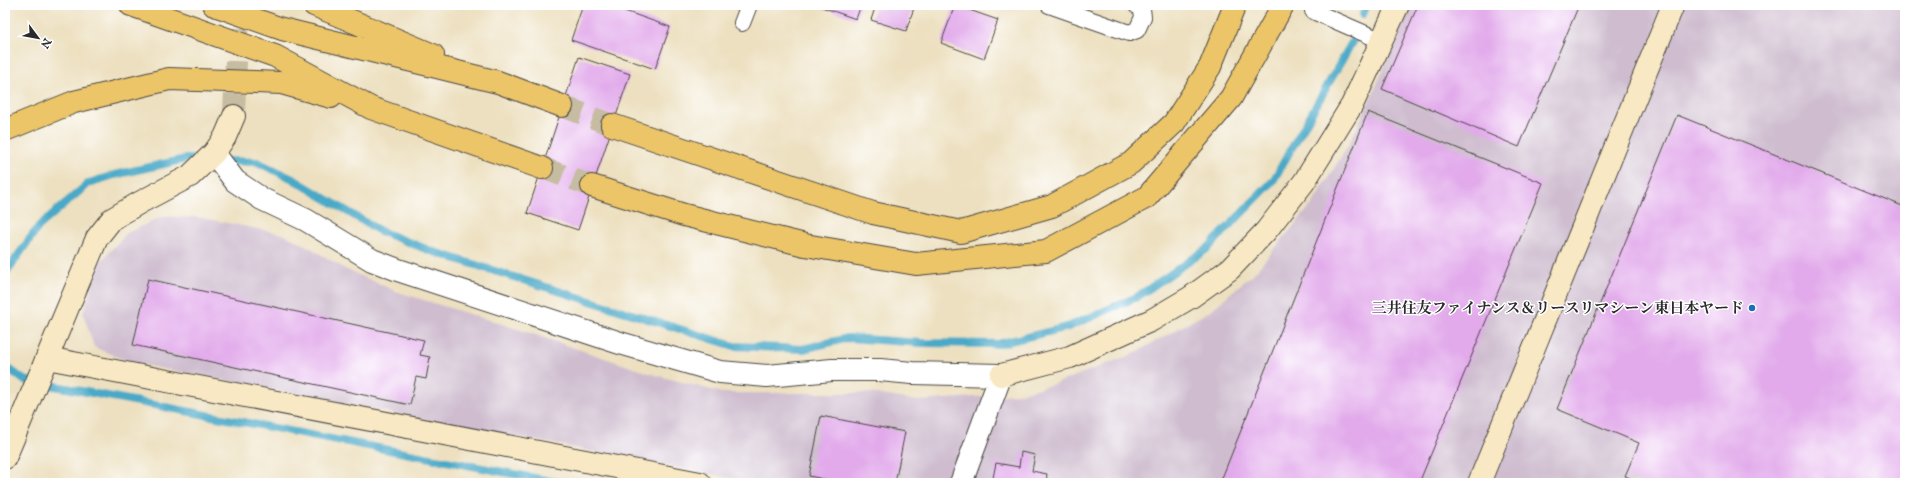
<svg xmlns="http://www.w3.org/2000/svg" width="1910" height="488" font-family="'IM FELL English','Noto Serif JP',serif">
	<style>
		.industrial { fill: #cfbdcf }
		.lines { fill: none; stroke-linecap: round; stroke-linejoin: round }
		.stream { stroke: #48a9c7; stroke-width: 8 }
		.building { fill: #e2aaeb }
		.secondary-tunnel { stroke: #c6bca2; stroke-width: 22; stroke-dasharray: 22 11; stroke-linecap: butt }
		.highway-tunnel { stroke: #c6bca2; stroke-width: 22; stroke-dasharray: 22 11; stroke-linecap: butt }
		.lane-casing { stroke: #484641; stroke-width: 18 }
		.street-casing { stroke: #484641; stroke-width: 24 }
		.secondary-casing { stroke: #484641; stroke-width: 24 }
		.highway-casing { stroke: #484641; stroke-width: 24 }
		.lane { stroke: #fff; stroke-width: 16 }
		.street { stroke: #fff; stroke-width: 22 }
		.secondary { stroke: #f8e8c3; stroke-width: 22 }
		.highway { stroke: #edc569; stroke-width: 22 }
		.poi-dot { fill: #1f6fb2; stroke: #fff; stroke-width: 1.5 }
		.labels { text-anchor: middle; stroke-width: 3; stroke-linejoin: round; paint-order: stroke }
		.poi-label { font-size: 15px; font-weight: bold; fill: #2b2b2b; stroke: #fff; text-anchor: end }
	</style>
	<rect width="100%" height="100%" fill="#fff"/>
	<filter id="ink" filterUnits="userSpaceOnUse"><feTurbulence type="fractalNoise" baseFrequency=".025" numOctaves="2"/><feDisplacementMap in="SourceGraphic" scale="8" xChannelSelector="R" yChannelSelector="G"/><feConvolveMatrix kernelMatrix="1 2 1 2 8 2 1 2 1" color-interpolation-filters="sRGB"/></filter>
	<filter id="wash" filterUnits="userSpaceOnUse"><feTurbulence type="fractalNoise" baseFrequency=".012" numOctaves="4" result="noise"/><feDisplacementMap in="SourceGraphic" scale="16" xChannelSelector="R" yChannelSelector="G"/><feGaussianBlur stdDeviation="0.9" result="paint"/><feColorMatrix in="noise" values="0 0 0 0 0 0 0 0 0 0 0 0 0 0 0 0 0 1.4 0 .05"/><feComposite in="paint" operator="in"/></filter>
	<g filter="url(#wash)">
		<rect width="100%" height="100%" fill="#ede0c0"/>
		<path class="industrial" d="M1410,5H1905V483H756L129,362L94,347L83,313L100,262L127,233L161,217H197L283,234L307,246L345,269L398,292L524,331L652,374L722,393H871L917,401L1017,394L1057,383L1133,354L1210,311L1255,272L1313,203L1350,142L1374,91Z"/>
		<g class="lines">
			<g class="stream">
				<path d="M1363,14L1367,5"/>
				<path d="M224,161L257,162L293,179L380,231L431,251L734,346L803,349L848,338L922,343L998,344L1068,327L1137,297L1207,249L1273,181L1355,37"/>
				<path d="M5,274L39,226L89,183L114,175L186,159L202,160"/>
				<path d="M5,366L24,380L561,483"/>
			</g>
		</g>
		<g id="blocks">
			<g class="building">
				<path d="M583,5H608L670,27L655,69L571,40Z"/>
				<path d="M816,5H861L856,19Z"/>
				<path d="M876,5H915L906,31L871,20Z"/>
				<path d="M955,5L998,20L984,59L941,43Z"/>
				<path d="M1418,5H1579L1519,147L1382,89Z"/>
				<path d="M579,57L630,74L578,230L527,213Z"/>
				<path d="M1368,112L1543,183L1419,483H1220Z"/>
				<path d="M1677,115L1905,207V483H1643L1625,476L1639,443L1557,409Z"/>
				<path d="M148,279L424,340L420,355L430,357L426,379L416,377L410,405L133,345Z"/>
				<path d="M821,416L905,432L895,483H843L809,476Z"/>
				<path d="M1021,452L1035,455L1032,471L1047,474L1046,483H992L996,463L1019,467Z"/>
			</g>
		</g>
	</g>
	<g filter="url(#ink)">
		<use href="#blocks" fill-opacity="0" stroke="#484641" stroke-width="1"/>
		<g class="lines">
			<path class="secondary-tunnel" d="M234,116L238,5"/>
			<g class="highway-tunnel">
				<path d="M562,106L612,125"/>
				<path d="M542,168L592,186"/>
			</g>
			<g class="lane-casing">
				<g id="lane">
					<path d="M1049,5L1129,33L1137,30L1143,17L1142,9L1136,5"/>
					<path d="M1313,11L1382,41"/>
					<path d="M742,23L749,5"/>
				</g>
			</g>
			<g class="street-casing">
				<path id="street" d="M214,153L235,181L262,199L306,220L372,260L398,270L620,343L720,372L767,376L832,370H880L912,373L1001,375L961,483"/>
			</g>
			<g class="secondary-casing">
				<g id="secondary">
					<path d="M47,358L700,483"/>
					<path d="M1001,375L1070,357L1152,320L1191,297L1230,269L1266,231L1304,182L1352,105L1398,5"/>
					<path d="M5,458L97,238L112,219L139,203L190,176L214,153L225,137L234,116"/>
					<path d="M1479,483L1673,5"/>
				</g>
			</g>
			<g class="highway-casing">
				<g id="highway">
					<path d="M131,5L275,56L371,108L542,168"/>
					<path d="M214,5L282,29L498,82L562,106"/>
					<path d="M314,5L433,55"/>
					<path d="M612,125L873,213L961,232L1052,206L1131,163L1174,123L1210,67L1235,5"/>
					<path d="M5,130L74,102L169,79L281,83L331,97"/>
					<path d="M592,186L684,215L805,245L916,264L1046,251L1147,197L1231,98L1283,5"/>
				</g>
			</g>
			<use href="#lane" class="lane"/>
			<use href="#street" class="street"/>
			<use href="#secondary" class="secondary"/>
			<use href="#highway" class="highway"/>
		</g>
	</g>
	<circle class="poi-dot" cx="1752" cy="308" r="4"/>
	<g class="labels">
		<g class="poi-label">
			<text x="1744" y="313">三井住友ファイナンス＆リースリマシーン東日本ヤード</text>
		</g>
	</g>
	<rect width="1910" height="488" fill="none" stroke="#fff" stroke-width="20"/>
	<g transform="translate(38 38) rotate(122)" stroke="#ffffff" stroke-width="3" paint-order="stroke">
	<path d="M0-3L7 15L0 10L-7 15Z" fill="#2b2b2b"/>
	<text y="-6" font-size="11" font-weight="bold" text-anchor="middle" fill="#2b2b2b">N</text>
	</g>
</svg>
